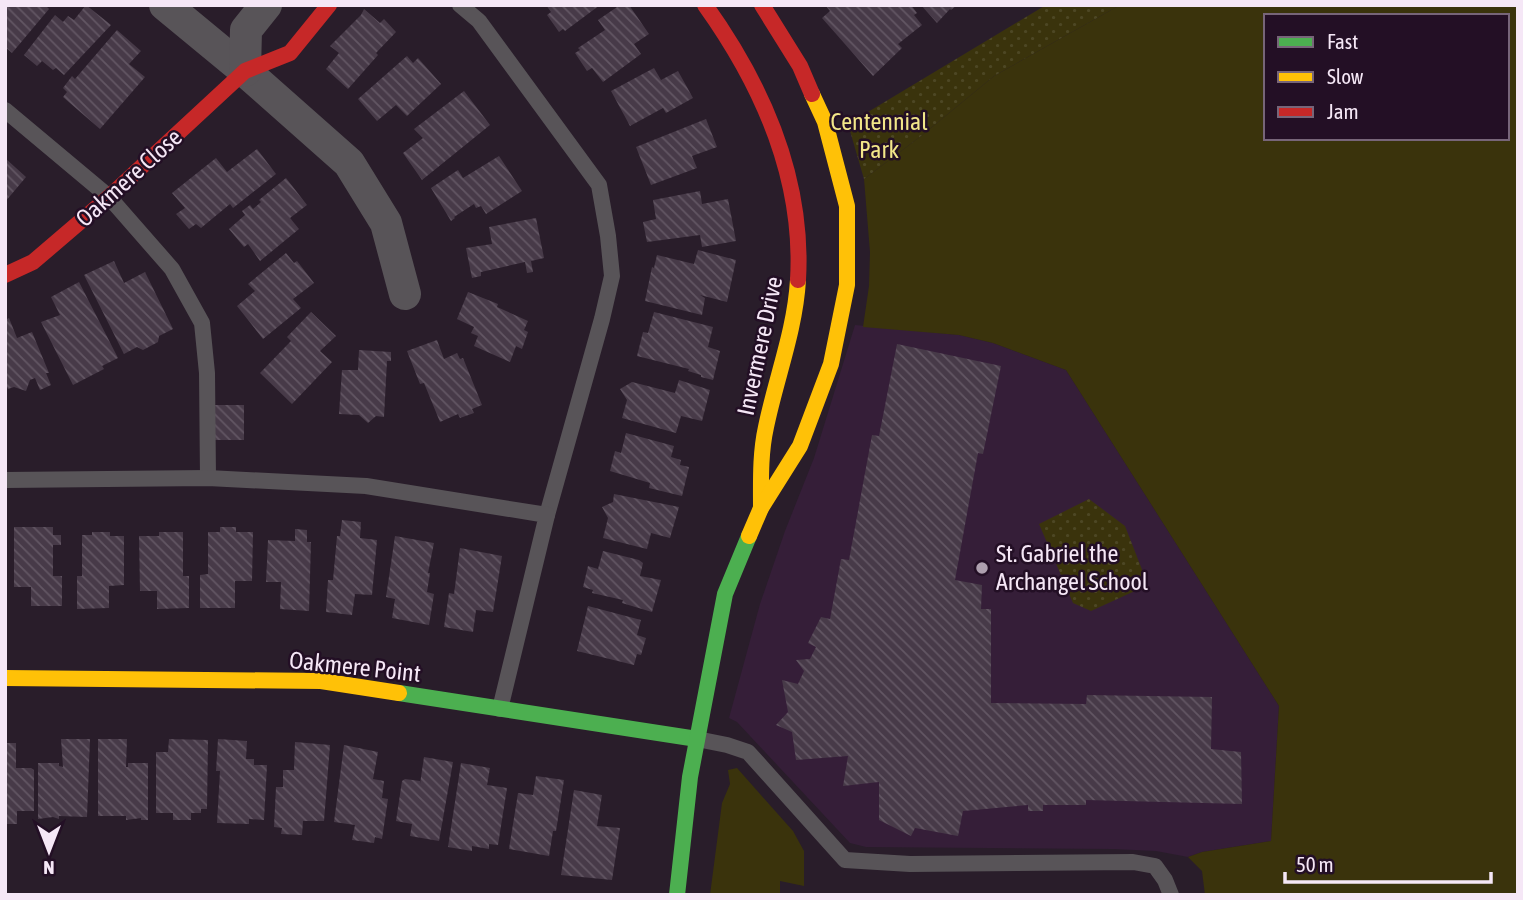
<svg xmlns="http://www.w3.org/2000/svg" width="1523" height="900" font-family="'Asap Condensed',sans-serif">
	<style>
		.built { fill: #351e38 }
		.grass { fill: #3a330c; fill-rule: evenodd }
		.park { fill: url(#park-dots) }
		.building { fill: url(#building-back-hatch) }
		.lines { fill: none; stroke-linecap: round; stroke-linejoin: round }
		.lane { stroke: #585458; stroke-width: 16 }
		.street { stroke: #585458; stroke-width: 32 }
		.fast { stroke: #4caf50; stroke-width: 16 }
		.slow { stroke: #ffc107; stroke-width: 16 }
		.jam { stroke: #c62828; stroke-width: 16 }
		.poi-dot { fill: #aea0af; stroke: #230f25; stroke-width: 2.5 }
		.labels { text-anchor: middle; stroke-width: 5; stroke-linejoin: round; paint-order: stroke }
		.park-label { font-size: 24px; fill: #f2e689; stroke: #230f25 }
		.street-label { font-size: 24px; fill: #f5e7f6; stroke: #230f25 }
		.poi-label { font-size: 24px; fill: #f5e7f6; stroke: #230f25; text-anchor: start }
	</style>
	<defs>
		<pattern id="park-dots" width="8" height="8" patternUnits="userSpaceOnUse" patternTransform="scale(1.75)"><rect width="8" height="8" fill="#3a330c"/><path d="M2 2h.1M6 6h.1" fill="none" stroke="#4d4724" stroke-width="1.8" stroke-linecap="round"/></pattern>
		<pattern id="building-back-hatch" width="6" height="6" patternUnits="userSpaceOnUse" patternTransform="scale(1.75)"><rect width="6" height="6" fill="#473a48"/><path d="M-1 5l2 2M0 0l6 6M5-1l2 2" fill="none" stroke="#625663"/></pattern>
	</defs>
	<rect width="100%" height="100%" fill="#291d2a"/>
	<path class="built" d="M855,325L959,335L993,343L1066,370L1279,706L1271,841L1202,852L1188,857L1156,851L1114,849L866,847L850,843L737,722L729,718L760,604L785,531L814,458Z"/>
	<g class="grass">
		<path d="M1120,5H1518V895H1205L1202,871L1188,857L1202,852L1271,841L1279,706L1066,370L993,343L959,335L863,327L869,286L870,252L864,179L921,136L994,76ZM1266,16H1507V138H1266Z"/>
		<path d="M737,768L793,831L804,851V886L780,881V895H710L722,803L730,784L728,770Z"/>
	</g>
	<g class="park">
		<path d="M1046,5H1120L994,76L921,136L864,179L848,124Z"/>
		<path d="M1089,499L1125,526L1148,585L1091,611L1073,603L1039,524Z"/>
	</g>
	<g class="building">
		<path d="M5,5H45L49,9L12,53L5,47Z"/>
		<path d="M86,5L111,25L64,75L56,68L53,70L42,61L37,66L24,55L55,15L63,22L68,16L74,20Z"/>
		<path d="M546,5H600L565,31L563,29L559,32L547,15L551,12Z"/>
		<path d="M620,5H629L649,34L634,44L641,54L603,82L592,68L587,71L575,53L580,50L578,48L605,30L598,20Z"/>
		<path d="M825,5H911L917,13L914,15L922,25L898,44L902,48L873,76L822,18L830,11Z"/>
		<path d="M921,5H957L951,10L950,9L937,23Z"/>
		<path d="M364,9L380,23L384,19L396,32L376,53L378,55L348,89L326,69L339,53L330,46L361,15Z"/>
		<path d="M117,30L141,51L129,64L145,77L100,129L63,97L67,92L63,88L72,76L75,79Z"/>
		<path d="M407,56L413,63L418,58L441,84L407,116L396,105L377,121L358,99Z"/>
		<path d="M654,68L661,80L678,71L693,98L666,113L663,108L630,126L611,91Z"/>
		<path d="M464,91L490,125L422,180L403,153L423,138L414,129Z"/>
		<path d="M706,119L717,147L692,156L697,168L651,185L636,147Z"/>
		<path d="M257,149L276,174L233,208L230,204L201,228L196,224L189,229L176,214L185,208L172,193L216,158L227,172Z"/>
		<path d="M499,156L522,191L486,214L481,206L476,208L474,204L454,217L455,218L451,221L431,188L458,170L463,178Z"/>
		<path d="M5,158L26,177L5,202Z"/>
		<path d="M286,178L307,205L290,218L299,229L260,261L248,244L244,247L229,229L245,215L242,211L250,205L253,209L261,202L259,200Z"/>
		<path d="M700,191L702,204L728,199L736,241L702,247L700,235L647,242L643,222L656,219L653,200Z"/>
		<path d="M536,218L544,258L531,261L533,272L527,273L525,262L481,272V276L472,278L466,248L492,244L489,227Z"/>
		<path d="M698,250L736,260L727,302L700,295L705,298L702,315L645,301L652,267L654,268L657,255L694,264Z"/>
		<path d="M286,253L294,263L297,261L314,283L293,299L301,308L263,339L237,306L255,291L248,284Z"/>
		<path d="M114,261L124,283L145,272L173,329L159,336L158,342L143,350L137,347L124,354L84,275Z"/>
		<path d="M79,282L118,358L102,366L104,369L73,385L41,322L60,315L51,297Z"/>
		<path d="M468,292L498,304L497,307L528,321L524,330L528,332L522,349L516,346L510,362L474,346L478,336L471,333L474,327L457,319Z"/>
		<path d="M311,312L336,336L320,351L332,362L292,404L260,373L291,341L287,337Z"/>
		<path d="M654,312L713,327L708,347L720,351L713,380L701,377V375L688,371L689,369L637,356L643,332L648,333Z"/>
		<path d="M9,318L17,338L32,332L49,373H46L51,385L40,390L35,378L30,380L26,391L14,387L8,389L5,383V320Z"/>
		<path d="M437,340L444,359L457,353L460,359L463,358L482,405L472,409L474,413L460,418L458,414L440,422L424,383L420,384L407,351Z"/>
		<path d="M897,344L1001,366L983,454L978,453L955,580L982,585L981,609H991V703L1086,704L1087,695L1212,697L1211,749L1241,752L1242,804L1086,800V805H1043V811H1028V805L963,811L958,836L915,828L911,836L879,820V782L843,786L848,756L796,760L792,732L776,725L788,712L782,680L798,684L804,671L796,660L810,659L816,647L808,643L821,617L830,619L841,559L849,560L872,435L879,436Z"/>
		<path d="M359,350L391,352V361H387L384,417L376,416L368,423L359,415L339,414L342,370H358Z"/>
		<path d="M679,380L710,390L702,421L681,416L676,433L622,418L627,400L620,389L632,382L675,393Z"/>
		<rect x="215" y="405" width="29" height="35"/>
		<path d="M626,433L674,446L671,457L681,460L680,465L689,467L682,496L649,488L650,483L610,471L615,451L621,453Z"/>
		<path d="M614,494L679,507L670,538L651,533L647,549L603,538L608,518L602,507L613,502Z"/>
		<path d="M342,520L361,522L360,538L377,540L372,595L355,594L352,615L326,612L328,580H333L337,536H340Z"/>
		<path d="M14,527H53V535H61V545H53V576H62V606H31V587H14Z"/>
		<path d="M220,527H236V532H253L252,581H235V608H200V575L208,574V532H220Z"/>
		<path d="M295,529L307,530V542H311L309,611L280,609L281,582H266L268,540L295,541Z"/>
		<path d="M92,532H110V536H124V585L109,586V608L77,609V576H82V535H92Z"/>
		<path d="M159,532H183V576H189V608L157,609V591H140L139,536H159Z"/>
		<path d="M395,536L434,543L428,573H430L427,592L434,594L429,625L392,618L395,599L386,597Z"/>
		<path d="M460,548L502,556L493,612L476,610L473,632L444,627L449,593L454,594Z"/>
		<path d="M603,551L639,560L643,563L640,576L661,580L652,612L622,603L623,600L592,593L593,590L583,587L588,566L598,569Z"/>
		<path d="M588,606L641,620L637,635L646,638L641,655L637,654L634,665L577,651Z"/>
		<path d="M61,739H90L87,817L59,816V819L53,817L38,819V763H59V766L63,767Z"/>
		<path d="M98,739H127L126,767H128V763H148V820H141V818L126,820V816H98Z"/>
		<path d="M169,739L208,740L207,809H201V813H191V820H173V813H156V752H168Z"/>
		<path d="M218,739L247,741L246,759H254V765H267L264,820L249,819V824L217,823L220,771H216Z"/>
		<path d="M295,742L330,745L324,821H303L302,835L281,834L282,828L274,827L276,787H283V770H294Z"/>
		<path d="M5,743H16V768H31L34,770V811H17V824H5Z"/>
		<path d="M344,745L378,752L373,779L384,781L382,798L388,799L382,839L375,837L374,843L352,840L355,825L334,822Z"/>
		<path d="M424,757L453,762L439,841L410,836L412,824L396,821L402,781L405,779L420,781V784Z"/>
		<path d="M461,763L490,768L487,785L507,788L498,845L489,844V849L472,846V851L448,847Z"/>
		<path d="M536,776L564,780L556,831H553L549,856L509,849L518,793L533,795Z"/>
		<path d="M574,790L602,795L597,826L620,828L612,880L561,875Z"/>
	</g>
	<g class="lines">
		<g class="lane">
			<path d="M460,5L479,21L599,185L608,236L612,276L602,319L547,515"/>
			<path d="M5,110L109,197L172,269L202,323L207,373L208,478"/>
			<path d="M5,480L208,478L366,486L547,515L500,709"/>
			<path d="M697,739L727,745L748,752L845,860L910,864L1133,862L1155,866L1165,880L1171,895"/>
		</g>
		<g class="street">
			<path d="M165,5L245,71L349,163L386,223L405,294"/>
			<path d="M245,71L246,30L266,5"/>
		</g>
		<g class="fast">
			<path d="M399,693L697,739"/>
			<path d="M677,895L690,777L725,594L749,536"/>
		</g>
		<g class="slow">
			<path d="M761,508C761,481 760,454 766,427C776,378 795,331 798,280"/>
			<path d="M749,536L761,508L800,446L831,364L847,285V206L825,122L812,94"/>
			<path d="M5,678L321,681L399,693"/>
		</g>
		<g class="jam">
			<path d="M705,5C763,86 804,178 798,280"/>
			<path d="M762,5L800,66L812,94"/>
			<path d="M5,275L33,262L109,197L245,71L290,53L329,5"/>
		</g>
	</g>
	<circle class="poi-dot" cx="982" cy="568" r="7"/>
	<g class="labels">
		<g class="park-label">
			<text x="879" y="130">Centennial<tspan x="879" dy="28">Park</tspan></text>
		</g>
		<g class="street-label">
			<text transform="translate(129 178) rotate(-42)" y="8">Oakmere Close</text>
			<text transform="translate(760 346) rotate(-78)" y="8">Invermere Drive</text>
			<text transform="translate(355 667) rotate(6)" y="8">Oakmere Point</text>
		</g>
		<g class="poi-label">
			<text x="996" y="562">St. Gabriel the<tspan x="996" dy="28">Archangel School</tspan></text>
		</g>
	</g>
	<rect width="1523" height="900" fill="none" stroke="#f5e7f6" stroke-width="14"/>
	<rect x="1264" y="14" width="245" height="126" fill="#230f25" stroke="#776579" stroke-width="2"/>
	<rect x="1278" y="37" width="35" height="10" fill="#4caf50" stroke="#776579" stroke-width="2"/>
	<text x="1327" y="49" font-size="21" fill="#f5e7f6">Fast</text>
	<rect x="1278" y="72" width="35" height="10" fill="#ffc107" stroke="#776579" stroke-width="2"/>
	<text x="1327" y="84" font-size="21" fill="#f5e7f6">Slow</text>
	<rect x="1278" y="107" width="35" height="10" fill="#c62828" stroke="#776579" stroke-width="2"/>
	<text x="1327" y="119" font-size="21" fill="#f5e7f6">Jam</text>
	<g transform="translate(49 851) rotate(180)" stroke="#230f25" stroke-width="5" paint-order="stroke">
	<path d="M0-5L12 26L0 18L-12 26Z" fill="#f5e7f6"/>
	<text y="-10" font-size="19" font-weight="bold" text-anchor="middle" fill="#f5e7f6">N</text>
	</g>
	<path d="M1285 872v10h206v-10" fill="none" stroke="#f5e7f6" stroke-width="3.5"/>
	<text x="1296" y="872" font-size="21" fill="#f5e7f6" stroke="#230f25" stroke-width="5" paint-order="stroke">50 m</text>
</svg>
